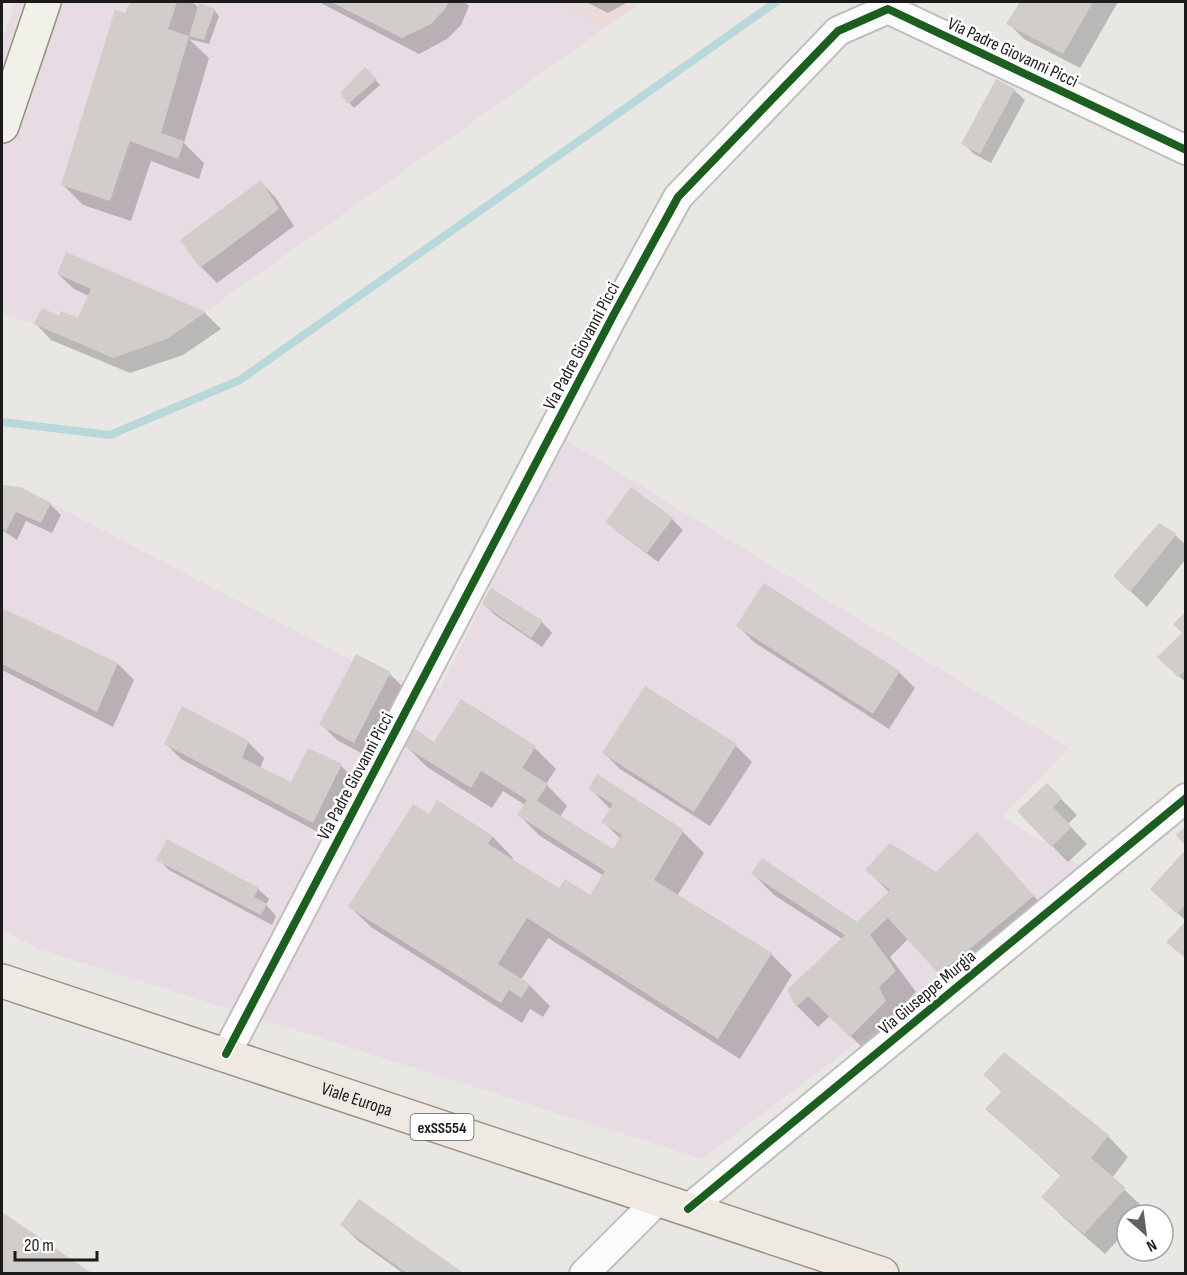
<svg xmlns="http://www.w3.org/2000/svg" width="1187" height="1275" font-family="'Sofia Sans Condensed',sans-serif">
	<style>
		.commercial { fill: #ebdada }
		.industrial { fill: #e7dce3 }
		.shadow { fill: #0003 }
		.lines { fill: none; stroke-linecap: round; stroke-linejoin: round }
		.stream { stroke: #b8d8dc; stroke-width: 8 }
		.building { fill: #d0cdcb }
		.street-casing { stroke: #c0bfbe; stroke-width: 32 }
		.secondary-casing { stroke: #92917d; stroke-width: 36 }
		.primary-casing { stroke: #9e9282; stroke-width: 36 }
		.street { stroke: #fcfbfb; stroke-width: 28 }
		.secondary { stroke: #f2f1e9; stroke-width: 33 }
		.primary { stroke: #eee9e3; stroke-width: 33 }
		.cycleway-casing { stroke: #fff; stroke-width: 11 }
		.cycleway { stroke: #1b5e20; stroke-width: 8 }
		.labels { text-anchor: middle; stroke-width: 5; stroke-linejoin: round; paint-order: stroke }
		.shield { fill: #fff; stroke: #5f5f5f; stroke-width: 1.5 }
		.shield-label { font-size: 16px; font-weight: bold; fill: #1b1b1b }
		.street-label { font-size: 18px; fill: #1b1b1b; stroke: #fff }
	</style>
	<rect width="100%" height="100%" fill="#e9e7e4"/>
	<path class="commercial" d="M555,2H643L605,28Z"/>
	<g class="industrial">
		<path d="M15,2H555L605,28L167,339L113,358L34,324L2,314V41Z"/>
		<path d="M563,438L1069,748L1002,816L1087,870L702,1159L39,949L2,930V485L20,487L382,676L440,689Z"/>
	</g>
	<g class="shadow">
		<path d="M131,2H192L199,8L200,5L215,11L219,16L209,44L189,39L209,58L184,143L204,163L199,179L151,161L131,221L83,205L62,184Z"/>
		<path d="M319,2H464L469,6L461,25L447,39L419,54Z"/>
		<path d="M586,2H628L608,13Z"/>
		<path d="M1021,2H1118L1080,68L1024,39L1008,23Z"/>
		<path d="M365,69L380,85L354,108L342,94Z"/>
		<path d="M1014,90L1025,100L991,163L974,154L963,143Z"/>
		<path d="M261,182L276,198L294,226L217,283L201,267Z"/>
		<path d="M67,254L205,313L221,329L183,355L130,373L51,340L36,324L60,318L79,320L89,296L74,289L58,274Z"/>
		<path d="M2,487L19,488L50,504L61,515L52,533L26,521L17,540L2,530Z"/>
		<path d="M672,519L683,530L658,562L618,532L607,522Z"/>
		<path d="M1159,525L1176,536L1186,545V559L1147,607L1115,576Z"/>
		<path d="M764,585L899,672L915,688L889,729L754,642L738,626Z"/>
		<path d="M484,604L542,622L552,633L542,647L495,615Z"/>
		<path d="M2,610L118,664L134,680L113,727L2,670Z"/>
		<path d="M1186,613V683L1160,657L1184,633Z"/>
		<path d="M356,656L390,674L406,690L370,758L337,740L321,724Z"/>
		<path d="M248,742L264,758L260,768L292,784L341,766L357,782L329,838L181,759L165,743Z"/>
		<path d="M434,744L535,748L556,769L546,784L567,806L560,817L613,851L621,839L603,822L611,810L590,788L598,776L683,832L704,853L677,896L771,954L792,975L740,1059L548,938L521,980L529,985L550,1006L543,1017L530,1009L522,1023L371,927L350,907L429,816L438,802L493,837L513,858L512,860L560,890L591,897L604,876L540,836L519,815L525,805L503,791L492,808L427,767L406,746Z"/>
		<path d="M736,746L752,762L710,826L620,769L604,753Z"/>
		<path d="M1047,785L1077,815L1068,824L1087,844L1068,862L1052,846Z"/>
		<path d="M977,834L1054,918L961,994L909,938L890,957L916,992L899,1009L906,1022L872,1057L830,1016L818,1027L797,1006L789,990L842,939L774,895L753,874L857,924L889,892L867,870L936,874Z"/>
		<path d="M1186,852V921L1152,889Z"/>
		<path d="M158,859L258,889L269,899L266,905L276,916L272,925L169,870Z"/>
		<path d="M985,1075L1108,1136L1128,1157L1112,1178L1146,1210L1141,1215H1127V1230L1105,1254L1064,1218L1043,1197L1062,1177L987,1109L1002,1092Z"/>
		<path d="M2,1214L90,1274H2Z"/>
		<path d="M342,1225L463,1274H404L358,1241Z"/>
	</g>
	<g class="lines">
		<path class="stream" d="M2,422L110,435L240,380L776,2"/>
	</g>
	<g class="building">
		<path d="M130,2H177L168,29L189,36L161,133L184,141L178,159L130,141L110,201L61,185L115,10L125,13Z"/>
		<path d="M331,2H449L445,9L431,24L402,38Z"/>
		<path d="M1020,2H1093L1063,54L1006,24Z"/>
		<path d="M199,3L215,9L204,40L189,36Z"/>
		<path d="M365,67L377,79L348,104L340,93Z"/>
		<path d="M996,79L1015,89L980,154L961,144Z"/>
		<path d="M261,180L279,209L200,268L180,240Z"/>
		<path d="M66,252L206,312L167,339L113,358L34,324L42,308L59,316L61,311L78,318L91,289L57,274Z"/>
		<path d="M2,485L20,487L51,503L41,523L16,512L6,531L2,528Z"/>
		<path d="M631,487L673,518L647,553L605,522Z"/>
		<path d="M1159,523L1177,534L1130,592L1113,576Z"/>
		<path d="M764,583L900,671L873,714L736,626Z"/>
		<path d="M491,588L543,621L531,638L482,604Z"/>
		<path d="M2,608L118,663L97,712L2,664Z"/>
		<path d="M1186,611V670L1178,677L1157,657L1182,633L1173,624Z"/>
		<path d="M356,654L391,672L354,743L319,725Z"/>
		<path d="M645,686L737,744L694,812L602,753Z"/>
		<path d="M461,699L536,746L522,768L548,784L537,801L613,849L622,835L601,822L613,804L588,789L597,774L684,830L654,880L772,953L718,1039L527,918L498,964L530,984L521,998L509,990L501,1003L348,907L413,804L429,814L437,800L493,836L488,844L559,888L565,879L590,895L605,871L517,815L527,800L481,771L471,788L404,746L415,729L434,742Z"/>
		<path d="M182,706L249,741L242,758L291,782L308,748L342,764L313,823L164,744Z"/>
		<path d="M1047,783L1062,798L1053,807L1072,827L1051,847L1017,811Z"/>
		<path d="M1186,826V847L1176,835Z"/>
		<path d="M977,832L1034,896L939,974L888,918L870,935L896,971L879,987L886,1001L850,1037L808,996L796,1007L787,990L845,935L751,874L762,858L857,922L890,890L865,870L890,843L936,872Z"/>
		<path d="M167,839L259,888L254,897L267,904L261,915L156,860Z"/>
		<path d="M1186,849V904L1177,914L1150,889Z"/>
		<path d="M1186,921V959L1166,942Z"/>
		<path d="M1004,1052L1109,1135L1091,1158L1126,1188L1084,1234L1041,1197L1061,1175L985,1109L1002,1091L983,1075Z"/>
		<path d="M359,1199L465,1274H408L340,1225Z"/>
		<path d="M2,1212L93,1274H2Z"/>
	</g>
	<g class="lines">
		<g class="street-casing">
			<g id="street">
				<path d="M226,1054L614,314L678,197L838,31L888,9L1186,150"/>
				<path d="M688,1209L1186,798"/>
				<path d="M584,1274L659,1199"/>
			</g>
		</g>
		<g class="secondary-casing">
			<path id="secondary" d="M2,126L44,2"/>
		</g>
		<g class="primary-casing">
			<g id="primary">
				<path id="s1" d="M2,981L882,1274"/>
			</g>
		</g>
		<use href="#street" class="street"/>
		<use href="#secondary" class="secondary"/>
		<use href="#primary" class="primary"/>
		<g class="cycleway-casing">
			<g id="cycleway">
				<path d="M226,1054L614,314L678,197L838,31L888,9L1186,150"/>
				<path d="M688,1209L1186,798"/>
			</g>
		</g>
		<use href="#cycleway" class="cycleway"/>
	</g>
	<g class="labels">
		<rect class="shield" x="410.5" y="1114" width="63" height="26" rx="4.5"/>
		<g class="shield-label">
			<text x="442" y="1133">exSS554</text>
		</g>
		<g class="street-label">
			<text transform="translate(1013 52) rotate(25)" y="6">Via Padre Giovanni Picci</text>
			<text transform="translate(581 346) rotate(-62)" y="6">Via Padre Giovanni Picci</text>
			<text transform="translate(355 776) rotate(-62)" y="6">Via Padre Giovanni Picci</text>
			<text transform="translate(927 992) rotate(-40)" y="6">Via Giuseppe Murgia</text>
			<text dy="6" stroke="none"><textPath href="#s1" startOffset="374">Viale Europa</textPath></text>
		</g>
	</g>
	<rect width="1187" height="1275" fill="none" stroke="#1b1b1b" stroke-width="6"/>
	<g transform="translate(1145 1233) rotate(152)"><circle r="28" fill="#ffffff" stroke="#a4a4a4" stroke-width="1.5"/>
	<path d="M0-4.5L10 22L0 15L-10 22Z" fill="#636261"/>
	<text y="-9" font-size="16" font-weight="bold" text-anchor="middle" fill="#1b1b1b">N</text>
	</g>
	<path d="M15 1251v9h82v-9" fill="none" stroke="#1b1b1b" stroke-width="3"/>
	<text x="24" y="1251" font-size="18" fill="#1b1b1b" stroke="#ffffff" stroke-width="4.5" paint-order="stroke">20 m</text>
</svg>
